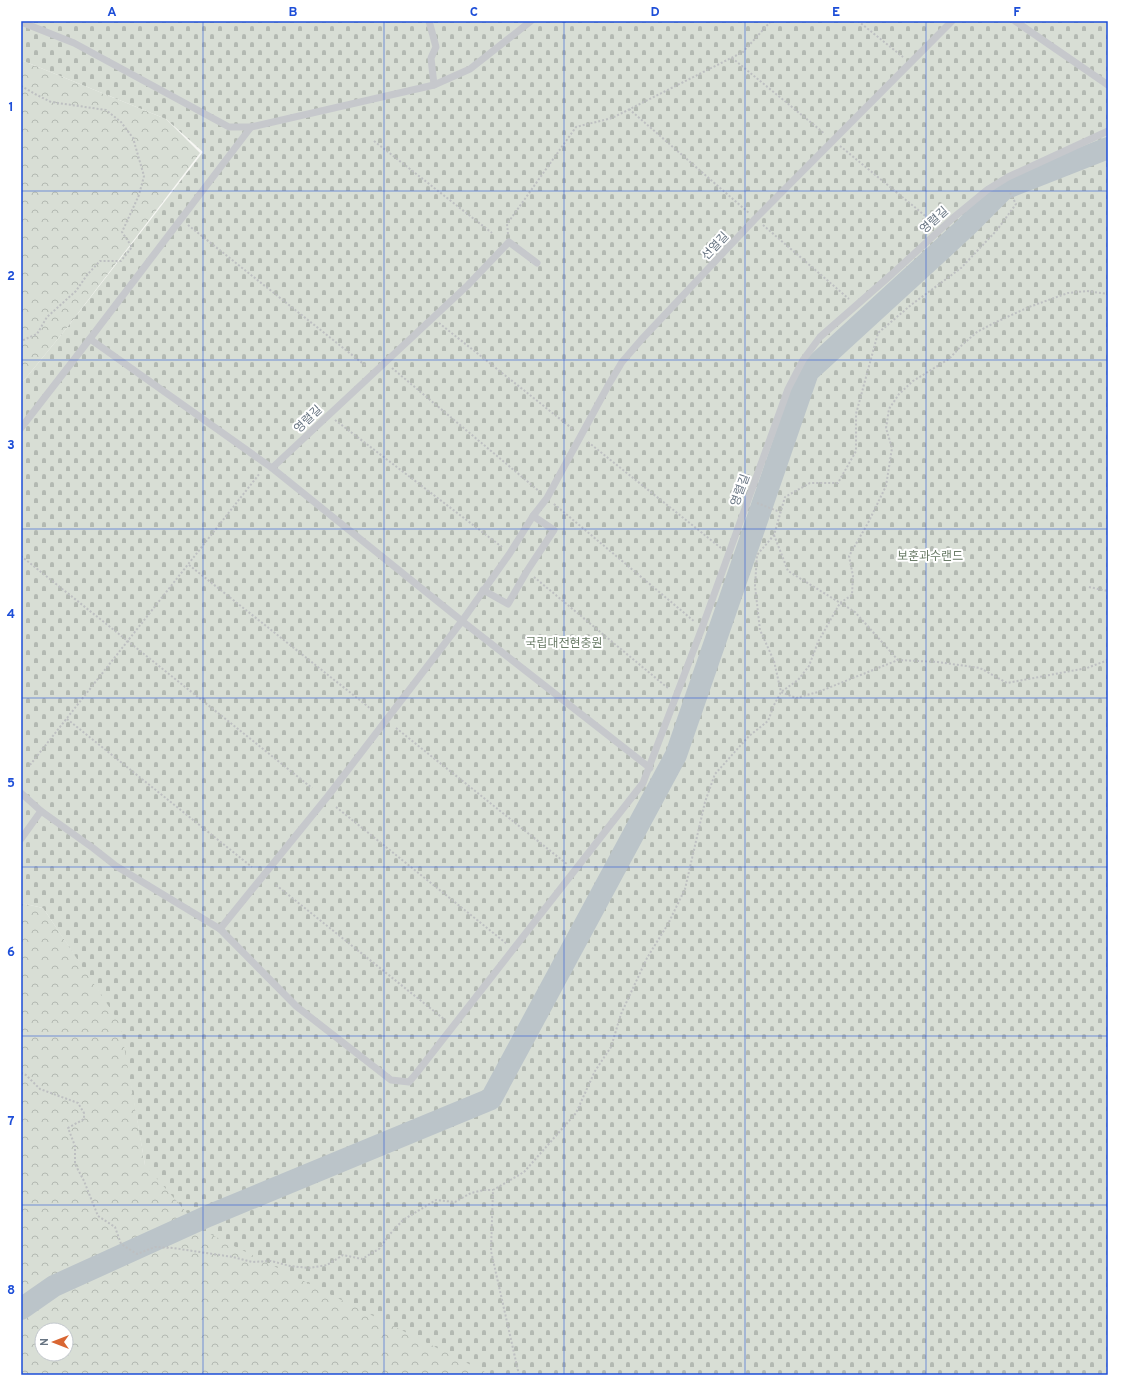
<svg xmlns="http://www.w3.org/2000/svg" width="1129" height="1396" font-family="Overpass,'Noto Sans KR',sans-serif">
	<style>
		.forest { fill: url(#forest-crowns); fill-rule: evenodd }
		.cemetery { fill: url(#cemetery-stones) }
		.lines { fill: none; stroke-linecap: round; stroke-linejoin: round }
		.river { stroke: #bbc4c9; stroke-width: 22 }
		.path { stroke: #bdbfc1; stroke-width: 2; stroke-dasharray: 2 2; stroke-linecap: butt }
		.lane { stroke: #c6c8cc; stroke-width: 7 }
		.grid { fill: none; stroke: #1d4ed8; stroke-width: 1; stroke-opacity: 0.55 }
		.labels { text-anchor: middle; stroke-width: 4; stroke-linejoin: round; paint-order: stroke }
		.street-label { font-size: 12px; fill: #687583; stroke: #fff }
		.park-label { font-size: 12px; fill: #697b66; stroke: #fff }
		.neatline { fill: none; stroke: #1d4ed8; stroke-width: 1.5 }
		.grid-label { font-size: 13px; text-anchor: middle; font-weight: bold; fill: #1d4ed8 }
	</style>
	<defs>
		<pattern id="forest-crowns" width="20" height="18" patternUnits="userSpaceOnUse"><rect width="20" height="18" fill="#d8ded5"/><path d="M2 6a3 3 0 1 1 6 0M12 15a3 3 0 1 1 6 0" fill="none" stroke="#b3b9b2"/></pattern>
		<pattern id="cemetery-stones" width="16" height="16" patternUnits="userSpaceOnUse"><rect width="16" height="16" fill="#d8ded5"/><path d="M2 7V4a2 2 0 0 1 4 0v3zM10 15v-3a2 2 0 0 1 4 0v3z" fill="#b3b9b2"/></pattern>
	</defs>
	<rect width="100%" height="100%" fill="#f7f7f4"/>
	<g class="forest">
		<path d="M21,60L166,119L200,153L66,329L21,384Z"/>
		<path d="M21,903L43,908L121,1023L145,1165L1108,1375H21ZM42,1330H66V1354H42Z"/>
	</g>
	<path class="cemetery" d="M21,21H1108V1375H491L202,1230L145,1165L120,1023L43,908L21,903V384L66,329L203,152L166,119L21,60Z"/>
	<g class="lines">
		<path class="river" d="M21,1309L54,1286L208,1216L491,1099L676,755L808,372L966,227L1004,189L1108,148"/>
		<g class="path">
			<path d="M858,21L903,57"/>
			<path d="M732,58L825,134"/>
			<path d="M21,86L35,94L51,102L106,110L121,122L133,138L144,176L139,195L122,232L132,247L121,261H100L87,275L76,291L47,317L37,334L21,341"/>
			<path d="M629,109L749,213"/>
			<path d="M374,141L492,233"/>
			<path d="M840,146L934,223"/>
			<path d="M1010,193L1016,204L997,230L961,268L911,305L878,333L856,414V451L838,483H810L785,497L774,535L757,555L755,586L760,630L774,661L781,692L796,698L818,692L898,660L938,662L980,668L1007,683L1087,668L1108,660"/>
			<path d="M188,225L366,366"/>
			<path d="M763,225L849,299"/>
			<path d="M508,234L507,224L576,127L612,118L743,52L771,21"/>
			<path d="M439,323L574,430"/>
			<path d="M392,368L540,492"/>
			<path d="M335,420L502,547"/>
			<path d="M588,442L721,548"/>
			<path d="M757,503L780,512"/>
			<path d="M554,504L695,622"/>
			<path d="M774,535L788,571L855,612L898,660"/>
			<path d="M21,556L312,788"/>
			<path d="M189,565L371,709"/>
			<path d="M534,577L669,689"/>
			<path d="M1089,587L1108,591"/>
			<path d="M67,719L252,867"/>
			<path d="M396,728L568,865"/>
			<path d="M30,765L260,473"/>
			<path d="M336,807L507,944"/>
			<path d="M276,885L445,1020"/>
			<path d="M21,1073L26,1075L40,1089L78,1103L84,1113V1119L68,1128L75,1146V1164L84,1181L98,1216L115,1227L121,1244L137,1254L155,1247L173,1248L233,1257L252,1262L271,1261L290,1266L309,1268L327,1265L343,1255L362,1259L379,1249L390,1234L403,1220L436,1200L455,1202L471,1193L484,1190H493"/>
			<path d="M519,1375L491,1251L493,1190L524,1172L576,1113L595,1071L611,1047L621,1014L647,958L668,924L685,889L705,802L715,774L749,736L768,721L774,705L781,692L798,680L809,666L818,642L840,603L852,595L853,576L849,556L868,523L886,486L892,448L886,428L889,409L899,394L913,381L949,359L962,345L977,332L994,323L1029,307L1068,293L1087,291L1108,294"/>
		</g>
		<g class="lane">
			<path d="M429,21L436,47L431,58L434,85"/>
			<path d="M1015,21L1108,85"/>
			<path d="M21,22L74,43L229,127H251L434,85L470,69L531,21"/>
			<path d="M537,263L509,242L468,285L272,468L462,621L650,768"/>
			<path d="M90,339L272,468"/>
			<path d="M21,428L76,357L251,127"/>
			<path d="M483,590L508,604L527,571L554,530L533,516"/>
			<path d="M21,793L41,811L93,848L116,866L220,929L296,1006L391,1080L409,1082L415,1075L643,783L702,628L788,389L803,360L820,337L892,274L953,218L987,190L1008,177L1108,131"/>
			<path d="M21,839L41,811"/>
			<path d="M220,929L328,796L462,621L510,553L533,516L547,498L609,384L622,362L641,340L755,219L952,21"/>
		</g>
	</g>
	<path class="grid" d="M203,21V1375M384,21V1375M564,21V1375M745,21V1375M926,21V1375M21,191H1108M21,360H1108M21,529H1108M21,698H1108M21,867H1108M21,1036H1108M21,1205H1108"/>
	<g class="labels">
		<g class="street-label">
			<text transform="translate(934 220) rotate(-42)" y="4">영렬길</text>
			<text transform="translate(715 246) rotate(-47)" y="4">선열길</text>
			<text transform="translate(308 419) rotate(-44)" y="4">영렬길</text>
			<text transform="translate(740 490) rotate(-70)" y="4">영렬길</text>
		</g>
		<g class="park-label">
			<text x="930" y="560">보훈과수랜드</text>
			<text x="564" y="647">국립대전현충원</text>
		</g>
	</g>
	<rect width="1129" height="1396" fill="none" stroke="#ffffff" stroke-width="44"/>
	<g transform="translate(54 1342) rotate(270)"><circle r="19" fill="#ffffff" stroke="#c3c8cd"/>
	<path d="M0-3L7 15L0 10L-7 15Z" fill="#d96632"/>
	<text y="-6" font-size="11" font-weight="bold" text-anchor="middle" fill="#687583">N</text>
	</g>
	<rect x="22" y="22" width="1085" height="1352" class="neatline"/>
	<g class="grid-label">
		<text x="112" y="16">A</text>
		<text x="293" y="16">B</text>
		<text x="474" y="16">C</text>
		<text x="655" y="16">D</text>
		<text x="836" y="16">E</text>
		<text x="1017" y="16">F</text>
		<text x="11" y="111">1</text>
		<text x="11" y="280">2</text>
		<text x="11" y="449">3</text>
		<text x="11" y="618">4</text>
		<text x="11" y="787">5</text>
		<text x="11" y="956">6</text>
		<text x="11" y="1125">7</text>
		<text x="11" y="1294">8</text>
	</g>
</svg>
